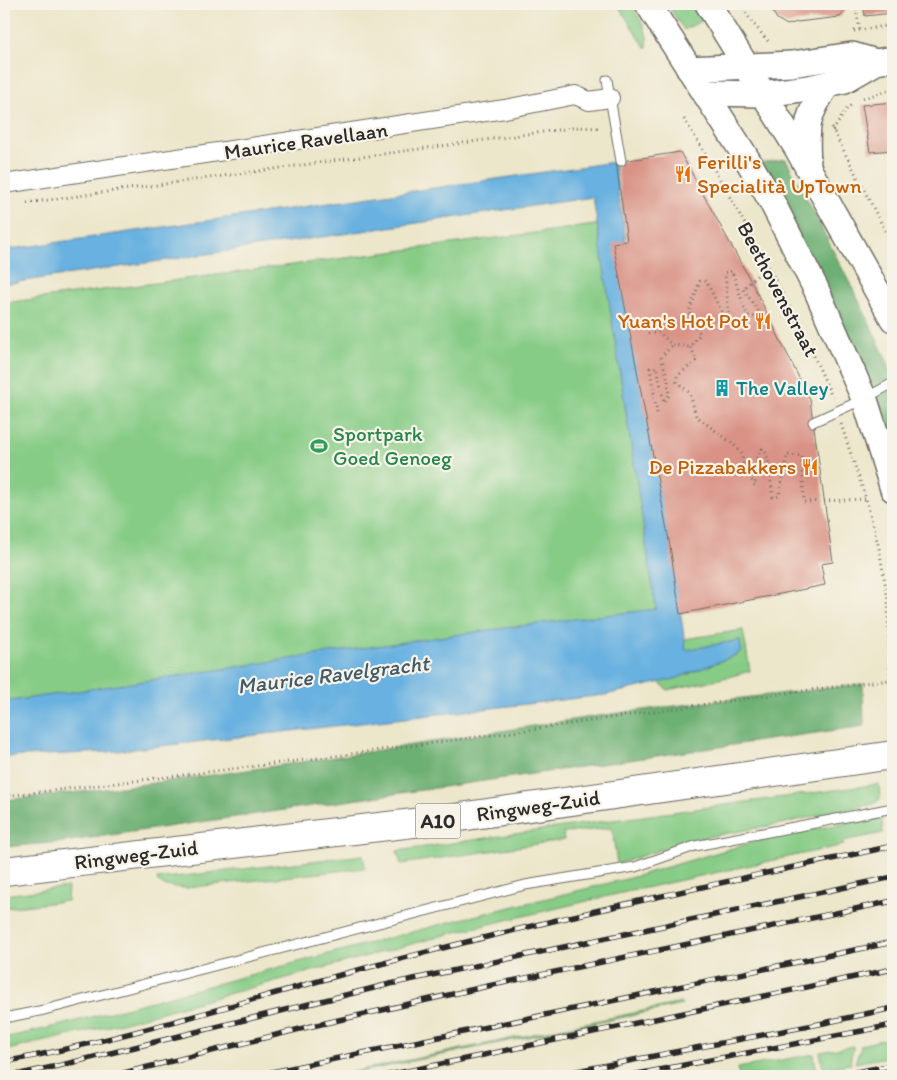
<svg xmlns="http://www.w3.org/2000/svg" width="897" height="1080" font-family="Itim,sans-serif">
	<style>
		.green { fill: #87cc86; stroke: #597c58 }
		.forest { fill: #6db073; stroke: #4c6e4f }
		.water { fill: #68b1e0; stroke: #4a6e86 }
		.building { fill: #d99285 }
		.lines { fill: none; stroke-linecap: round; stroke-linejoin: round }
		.lane-casing { stroke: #6f6c63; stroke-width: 11 }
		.street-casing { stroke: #6f6c63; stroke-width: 20 }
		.secondary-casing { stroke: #6f6c63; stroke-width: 28 }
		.highway-casing { stroke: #6f6c63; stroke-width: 30 }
		.path { stroke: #6f6c63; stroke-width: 3; stroke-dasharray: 1 4; stroke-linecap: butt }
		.lane { stroke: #fff; stroke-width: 9 }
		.street { stroke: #fff; stroke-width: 18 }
		.secondary { stroke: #fff; stroke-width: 25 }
		.highway { stroke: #fff; stroke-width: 28 }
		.rail-casing { stroke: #2b2b2b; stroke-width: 5.5 }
		.rail { stroke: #f7f3e8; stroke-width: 4; stroke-dasharray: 11; stroke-linecap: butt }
		.labels { text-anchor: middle; stroke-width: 4.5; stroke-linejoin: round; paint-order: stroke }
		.shield { fill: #f7f3e8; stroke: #686764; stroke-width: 1 }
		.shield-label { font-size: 20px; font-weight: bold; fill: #2b2b2b }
		.street-label { font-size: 21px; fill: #2b2b2b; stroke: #f7f3e8 }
		.food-label { font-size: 21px; fill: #c56008; stroke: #f7f3e8; text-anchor: end }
		.culture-label { font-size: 21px; fill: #0d838f; stroke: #f7f3e8; text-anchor: start }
		.leisure-label { font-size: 21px; fill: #27864d; stroke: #f7f3e8; text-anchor: start }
		.water-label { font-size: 22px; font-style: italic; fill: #405a6a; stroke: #f7f3e8 }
	</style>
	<rect width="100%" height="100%" fill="#f7f3e8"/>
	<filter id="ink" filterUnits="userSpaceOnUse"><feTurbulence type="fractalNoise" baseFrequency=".02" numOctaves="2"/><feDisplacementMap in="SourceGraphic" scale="10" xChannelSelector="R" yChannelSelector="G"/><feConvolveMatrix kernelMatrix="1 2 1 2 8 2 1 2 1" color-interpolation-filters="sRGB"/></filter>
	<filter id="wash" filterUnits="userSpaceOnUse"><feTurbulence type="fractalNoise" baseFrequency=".0096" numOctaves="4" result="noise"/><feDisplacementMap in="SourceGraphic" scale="20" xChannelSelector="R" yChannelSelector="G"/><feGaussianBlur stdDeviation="1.12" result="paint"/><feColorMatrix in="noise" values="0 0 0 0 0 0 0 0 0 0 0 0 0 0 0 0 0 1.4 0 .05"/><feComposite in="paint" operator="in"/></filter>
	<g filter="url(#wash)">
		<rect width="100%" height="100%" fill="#ece6ca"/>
		<g class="green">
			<path d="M617,4H630C638,17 650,31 647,47H645Z"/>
			<path d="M667,4H693L703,20L684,30Z"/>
			<path d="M602,224L656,609L4,711V303Z"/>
			<path d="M743,630L750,671C723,679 695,684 668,690L659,682L675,679L736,655L741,651L740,640L686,651L684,639Z"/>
			<path d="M879,784L880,799L874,804L837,811L785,823L690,840L617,864L612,828L563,833L564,840L401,864L397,851L562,827Z"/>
			<path d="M882,818L883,833L843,841L844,845L617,894L456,932L114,1025L7,1050L4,1049V1038L61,1025L453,921L626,879L750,843L839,824Z"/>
			<path d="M363,855L365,868L186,888L165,886L158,882L157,879Z"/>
			<path d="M68,887L67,901L4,908V895Z"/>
			<path d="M681,1003L682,1005L340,1076H333Z"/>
			<path d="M893,1037V1056L855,1063L858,1054L860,1053L861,1045Z"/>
			<path d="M853,1046C854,1052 849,1057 851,1064L823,1068L820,1052Z"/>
			<path d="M814,1054L816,1069L774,1075L739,1076L738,1068Z"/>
		</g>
		<g class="forest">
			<path d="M786,159L861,305L887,361L893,378V462L759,163Z"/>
			<path d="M863,684L864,726L63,842L4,847V800C201,781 395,747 591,717C681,704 772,695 863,684Z"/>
		</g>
		<path class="water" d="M614,162L686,650L740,640L741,651L736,655L675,679L605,695L108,752L4,757V702C221,670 438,634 656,609L593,197L4,284V250Z"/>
		<g id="blocks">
			<g class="building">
				<path d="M768,4H846V7L845,11L840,17L797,22L787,25L777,19Z"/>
				<path d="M863,4H893V13L865,16Z"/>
				<path d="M893,102V150L870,152L862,105Z"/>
				<path d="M680,152L754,287L810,400L833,562L821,564L825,585L680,614L670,546L613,243L627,241L616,162Z"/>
			</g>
		</g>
	</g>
	<g filter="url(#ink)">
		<use href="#blocks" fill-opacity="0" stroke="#6f6c63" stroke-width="1"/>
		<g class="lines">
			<g class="lane-casing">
				<g id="lane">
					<path d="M607,80L621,161"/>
					<path d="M813,422L864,399L893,383"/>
					<path d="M4,1018L44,1010L525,885L635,867L695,846L893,808"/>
				</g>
			</g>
			<g class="street-casing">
				<path id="street" d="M4,184L505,109L575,95L589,101L610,98"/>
			</g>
			<g class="secondary-casing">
				<g id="secondary">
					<path d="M648,4L744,154L772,202L816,289L866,403L893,489"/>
					<path d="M708,4L798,150L893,319"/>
					<path d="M689,69L792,64L852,55L876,62"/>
					<path d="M705,93L763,94L809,88L845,80L876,62L893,59"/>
					<path d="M808,166C806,127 805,117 828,84"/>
				</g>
			</g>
			<g class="highway-casing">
				<path id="highway" d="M4,871L439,820L893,755"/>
			</g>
			<g class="path">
				<path d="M741,4L751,21L768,41"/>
				<path d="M855,4L860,30"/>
				<path d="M854,31L893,25"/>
				<path d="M863,98L893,89"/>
				<path d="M684,119C706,154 726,190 746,226C777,282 807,338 832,397"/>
				<path d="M832,128L893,246"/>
				<path d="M833,131L846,110L853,103"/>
				<path d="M27,203L579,127L600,128"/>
				<path d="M764,319L747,315L732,271L725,273L729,319L726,320L706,281H700L689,312L700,334L690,347L697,360L677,376V382L690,393L696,416L732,443L742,454L743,465L755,486L757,455L762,449L767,454L773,497L779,496L787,455L802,456L804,502L866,499"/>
				<path d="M764,319L743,289L768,265"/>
				<path d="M648,334L659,332L672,345L690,347"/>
				<path d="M657,413L650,368L657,367L664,402L669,395L668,379L661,357L672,345"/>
				<path d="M841,424L866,499L879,548L888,600L889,664L893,731"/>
				<path d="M4,796C181,776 358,754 534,729C653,712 771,694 890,680"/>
			</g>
			<use href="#lane" class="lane"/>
			<use href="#street" class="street"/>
			<use href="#secondary" class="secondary"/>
			<use href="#highway" class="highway"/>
			<g class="rail-casing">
				<g id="rail">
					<path d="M4,1062C136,1037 265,994 396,960C560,917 727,881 893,846"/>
					<path d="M11,1076L62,1065L390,984L893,877"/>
					<path d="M112,1076L308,1027L488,986L893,901"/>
					<path d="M253,1076L893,942"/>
					<path d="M384,1076L893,969"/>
					<path d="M551,1076L819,1024L893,1008"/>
					<path d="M627,1076L893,1025"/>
					<path d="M835,1076L893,1065"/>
				</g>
			</g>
			<use href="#rail" class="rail"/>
		</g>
	</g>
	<defs>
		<g id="restaurant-bare" transform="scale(1.35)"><path d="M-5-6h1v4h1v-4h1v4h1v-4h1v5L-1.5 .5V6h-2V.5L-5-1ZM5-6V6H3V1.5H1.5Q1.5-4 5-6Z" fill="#e8710a" stroke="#f7f3e8" stroke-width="2.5" paint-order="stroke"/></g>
		<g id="building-bare" transform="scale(1.35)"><path d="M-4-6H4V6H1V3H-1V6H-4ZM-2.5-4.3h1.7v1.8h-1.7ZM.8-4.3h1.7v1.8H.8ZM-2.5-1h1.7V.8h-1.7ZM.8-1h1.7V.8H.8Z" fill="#0f9aa8" stroke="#f7f3e8" stroke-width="2.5" paint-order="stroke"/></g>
		<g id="stadium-bare" transform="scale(1.35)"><path d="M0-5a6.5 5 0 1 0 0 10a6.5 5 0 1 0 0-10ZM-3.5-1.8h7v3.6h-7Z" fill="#2e9e5b" stroke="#f7f3e8" stroke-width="2.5" paint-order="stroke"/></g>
	</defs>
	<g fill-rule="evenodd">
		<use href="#restaurant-bare" x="683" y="174"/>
		<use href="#restaurant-bare" x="763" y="321"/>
		<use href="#building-bare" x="722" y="388"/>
		<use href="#stadium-bare" x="319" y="446"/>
		<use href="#restaurant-bare" x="810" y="467"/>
	</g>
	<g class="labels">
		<rect class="shield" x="415.5" y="803.5" width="45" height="35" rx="4"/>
		<g class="shield-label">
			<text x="438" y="828">A10</text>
		</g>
		<g class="street-label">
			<text transform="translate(306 141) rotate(-8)" y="7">Maurice Ravellaan</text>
			<text transform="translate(778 289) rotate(62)" y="7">Beethovenstraat</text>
			<text transform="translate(538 806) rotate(-8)" y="7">Ringweg-Zuid</text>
			<text transform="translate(136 855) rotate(-7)" y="7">Ringweg-Zuid</text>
		</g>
		<g class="food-label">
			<text x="697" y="169" text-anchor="start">Ferilli's<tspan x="697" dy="24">Specialità UpTown</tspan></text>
			<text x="749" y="328">Yuan's Hot Pot</text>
			<text x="796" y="474">De Pizzabakkers</text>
		</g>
		<g class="culture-label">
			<text x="736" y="395">The Valley</text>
		</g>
		<g class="leisure-label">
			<text x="333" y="441">Sportpark<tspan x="333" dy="24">Goed Genoeg</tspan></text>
		</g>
		<g class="water-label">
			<text transform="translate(333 674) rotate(-7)" y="8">Maurice Ravelgracht</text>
		</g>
	</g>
	<rect width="897" height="1080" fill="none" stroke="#f7f3e8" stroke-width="20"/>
</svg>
